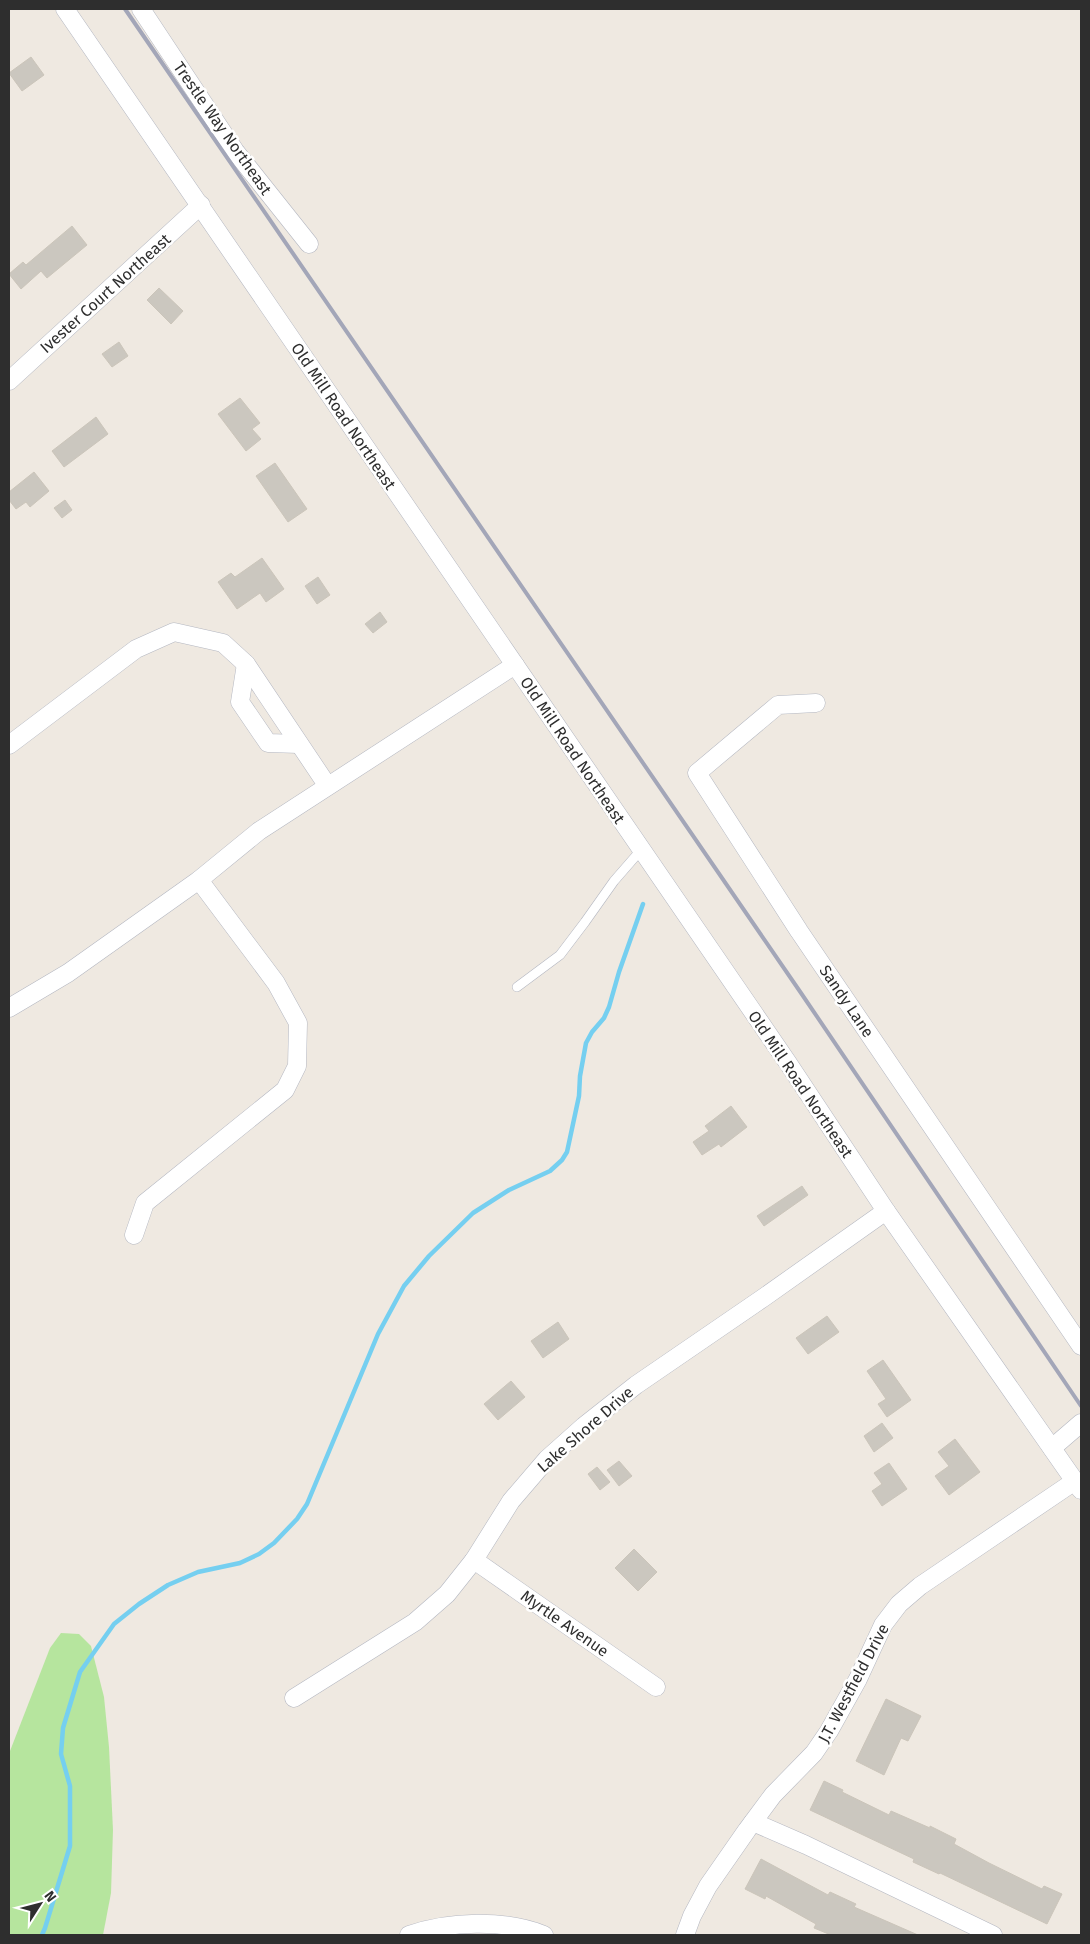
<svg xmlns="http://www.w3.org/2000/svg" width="1090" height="1944" font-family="'Fira Sans',sans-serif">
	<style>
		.green { fill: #b6e59e }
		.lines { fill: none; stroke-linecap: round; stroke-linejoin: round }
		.stream { stroke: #75cff0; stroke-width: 4.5 }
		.building { fill: #cbc7bf; stroke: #cbc5ba }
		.service-casing { stroke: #b4b7c1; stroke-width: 10 }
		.minor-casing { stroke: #b4b7c1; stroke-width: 19 }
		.service { stroke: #fff; stroke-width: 9 }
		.minor { stroke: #fff; stroke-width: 18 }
		.rail { stroke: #a3a6b8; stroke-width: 4 }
		.labels { text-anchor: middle; stroke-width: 5; stroke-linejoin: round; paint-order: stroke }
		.street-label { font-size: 16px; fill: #2e2e2e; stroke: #fff }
	</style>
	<rect width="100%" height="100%" fill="#efe9e1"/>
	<path class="green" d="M61,1633L79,1634L91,1646L104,1697L109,1747L113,1830L111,1893L103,1935H9L10,1751L50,1648Z"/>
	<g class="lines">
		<path class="stream" d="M42,1935L45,1928L70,1846V1786L61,1754L63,1728L80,1672L114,1624L139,1604L168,1585L198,1572L240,1563L259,1554L274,1543L297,1519L307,1504L378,1334L404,1286L429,1256L473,1213L509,1190L550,1171L562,1160L567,1152L579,1096L580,1076L586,1043L592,1032L604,1018L609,1007L619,972L643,904"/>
	</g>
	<g class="building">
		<path d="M31,57L44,75L22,91L9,73Z"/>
		<path d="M72,226L87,245L47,278L41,271L21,289L9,274L23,262L26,265Z"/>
		<path d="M159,288L183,311L171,324L147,300Z"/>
		<path d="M119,342L128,356L112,367L102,354Z"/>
		<path d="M240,398L260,423L252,429L261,439L246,451L218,414Z"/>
		<path d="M96,417L108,434L64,467L52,451Z"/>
		<path d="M275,463L307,509L288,522L256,476Z"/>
		<path d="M34,472L49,491L30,507L26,502L16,509L9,500V492Z"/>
		<path d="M65,500L72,510L62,518L54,508Z"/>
		<path d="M262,558L284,589L266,602L260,593L237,609L218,582L231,573L235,577Z"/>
		<path d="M318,577L330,595L317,604L305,586Z"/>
		<path d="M380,612L387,622L373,633L365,624Z"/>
		<path d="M731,1106L747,1127L721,1147L719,1144L702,1155L693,1142L709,1131L705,1126Z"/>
		<path d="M802,1186L808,1195L764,1226L757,1216Z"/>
		<path d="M827,1316L839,1332L808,1354L796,1338Z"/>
		<path d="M558,1322L569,1339L543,1358L531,1341Z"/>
		<path d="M883,1360L911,1400L887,1417L878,1404L886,1399L867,1371Z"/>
		<path d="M511,1381L525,1397L498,1420L484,1404Z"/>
		<path d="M882,1423L893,1438L874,1452L864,1436Z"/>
		<path d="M955,1439L980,1472L949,1495L935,1476L949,1466L938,1452Z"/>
		<path d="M619,1461L632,1476L619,1486L607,1470Z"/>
		<path d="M889,1463L907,1489L882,1506L872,1491L882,1484L874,1473Z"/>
		<path d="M597,1467L610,1482L600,1490L588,1474Z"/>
		<path d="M634,1549L657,1572L638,1591L615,1568Z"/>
		<path d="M886,1699L921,1716L908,1741L901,1738L884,1775L856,1761Z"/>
		<path d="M824,1781L843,1790L842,1792L889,1815L891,1811L930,1828V1826L956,1839L954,1844L989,1863L1042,1889L1044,1886L1062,1894L1047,1924L940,1873L939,1874L913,1862L914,1859L810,1810Z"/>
		<path d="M761,1859L828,1895L830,1892L856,1904L854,1907L918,1935H831L814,1928L816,1924L766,1896L765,1899L745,1889Z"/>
	</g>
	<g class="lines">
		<g class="service-casing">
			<path id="service" d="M517,987L560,955L585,922L614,881L641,850"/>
		</g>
		<g class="minor-casing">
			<g id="minor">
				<path d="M65,9L788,1063L886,1211L1081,1490"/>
				<path d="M141,9L235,151L309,244"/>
				<path d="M9,381L201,205"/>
				<path d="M246,664L240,702L268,743L299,744"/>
				<path d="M816,703L778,705L697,773L799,931L1081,1346"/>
				<path d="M9,745L136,649L174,632L223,643L246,664L327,785"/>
				<path d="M9,1008L68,973L199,880L259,831L515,665"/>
				<path d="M134,1235L145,1203L285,1090L297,1066L298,1023L276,983L199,880"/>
				<path d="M1052,1448L1081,1423"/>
				<path d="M474,1560L656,1687"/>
				<path d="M294,1698L415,1622L447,1594L474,1560L511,1501L547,1459L584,1426L636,1385L763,1298L886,1211"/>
				<path d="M753,1822L806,1845L993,1935"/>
				<path d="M409,1935C449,1921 504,1919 544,1935"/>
				<path d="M685,1935L692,1916L708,1886L747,1830L773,1795L814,1753L829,1731L858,1679L883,1625L899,1604L920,1586L1075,1481"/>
			</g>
		</g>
		<use href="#service" class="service"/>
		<use href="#minor" class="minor"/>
		<path class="rail" d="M125,9L801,993L1081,1406"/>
	</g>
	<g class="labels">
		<g class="street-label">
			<text transform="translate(223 128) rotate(55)" y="6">Trestle Way Northeast</text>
			<text transform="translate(105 293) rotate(-42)" y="6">Ivester Court Northeast</text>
			<text transform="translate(344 416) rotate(56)" y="6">Old Mill Road Northeast</text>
			<text transform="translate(573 750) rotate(56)" y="6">Old Mill Road Northeast</text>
			<text transform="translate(847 1001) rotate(56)" y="6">Sandy Lane</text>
			<text transform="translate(801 1084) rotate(56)" y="6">Old Mill Road Northeast</text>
			<text transform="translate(585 1429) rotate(-41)" y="6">Lake Shore Drive</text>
			<text transform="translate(565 1623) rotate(35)" y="6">Myrtle Avenue</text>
			<text transform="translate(853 1683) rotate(-62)" y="6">J.T. Westfield Drive</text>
		</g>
	</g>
	<rect width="1090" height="1944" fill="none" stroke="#2e2e2e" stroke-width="20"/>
	<g transform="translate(40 1904) rotate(54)" stroke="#ffffff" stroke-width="4" paint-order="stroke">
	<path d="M0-4L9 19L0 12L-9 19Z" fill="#2e2e2e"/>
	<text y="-8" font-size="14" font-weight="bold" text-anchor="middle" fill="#2e2e2e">N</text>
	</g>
</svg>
